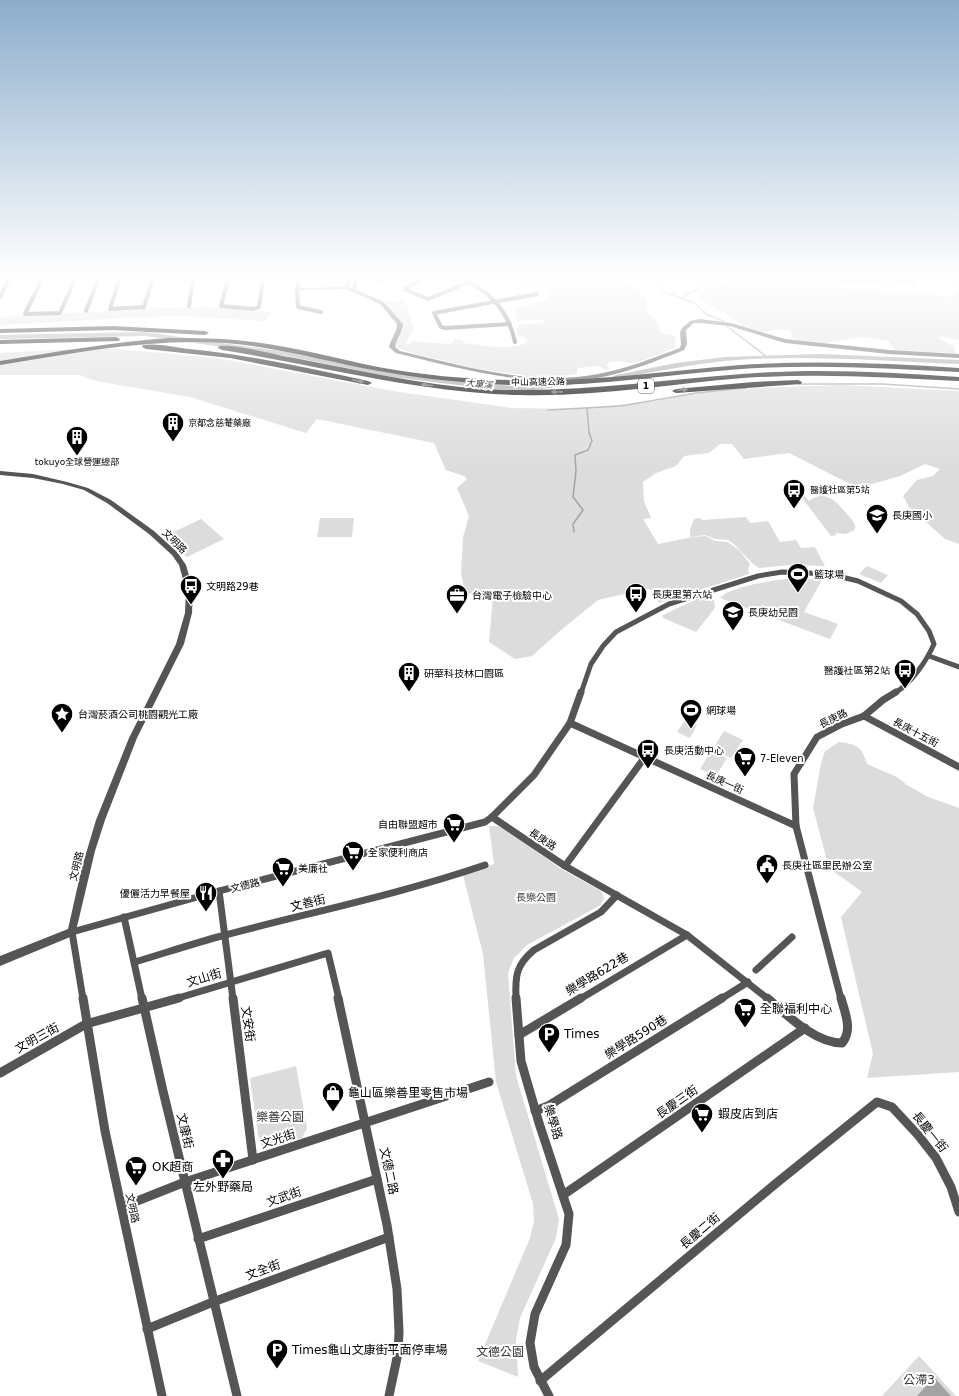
<svg xmlns="http://www.w3.org/2000/svg" width="959" height="1396" font-family="'DejaVu Sans','Noto Sans TC',sans-serif">
	<style>
		.green { fill: #dcdcdc }
		.water { fill: #a3a3a3 }
		.lines { fill: none; stroke-linecap: round; stroke-linejoin: round }
		.stream { stroke: #a3a3a3; stroke-width: 1.5 }
		.river { fill: #a3a3a3; fill-rule: evenodd }
		.minor-far3 { stroke: #555; stroke-width: 4 }
		.minor-far2 { stroke: #555; stroke-width: 5 }
		.minor-far1 { stroke: #555; stroke-width: 7 }
		.minor { stroke: #555; stroke-width: 9 }
		.tertiary { fill: #555; fill-rule: evenodd }
		.motorway { fill: #000; fill-rule: evenodd }
		.oneway { fill: #595959 }
		.labels { text-anchor: middle; stroke-width: 4; stroke-linejoin: round; paint-order: stroke }
		.far-street-label { font-size: 9px; fill: #000; stroke: #fff }
		.far-water-label { font-size: 9px; font-style: italic; fill: #444; stroke: #fff }
		.shield { fill: #fff; stroke: #4c4c4c; stroke-width: 1 }
		.shield-label { font-size: 9px; font-weight: bold; fill: #000 }
		.far-poi-label { font-size: 9px; fill: #000; stroke: #fff; text-anchor: start }
		.poi-label { font-size: 10px; fill: #000; stroke: #fff; text-anchor: start }
		.street-label { font-size: 10px; fill: #000; stroke: #fff }
		.park-label { font-size: 10px; fill: #333; stroke: #fff }
		.near-street-label { font-size: 12px; fill: #000; stroke: #fff }
		.near-poi-label { font-size: 12px; fill: #000; stroke: #fff; text-anchor: start }
		.near-park-label { font-size: 12px; fill: #333; stroke: #fff }
	</style>
	<rect width="100%" height="100%" fill="#fff"/>
	<g class="green">
		<path d="M473,275H613L638,290L647,301V313L657,321L661,333L673,335L676,339L674,348C665,351 638,364 631,363C619,363 619,358 606,364L610,369H604L599,366L577,368V374L544,378L479,369L411,353L395,347C394,329 416,335 394,314C390,309 389,304 384,301H401L407,306L414,330L405,344H410L411,341L449,344L453,343L454,339L462,340L463,343C479,345 515,351 527,342L526,338L518,336L517,328L519,327V324L544,323L543,319L517,321L514,310L548,299L549,296L541,285L516,284L513,281H478Z"/>
		<path d="M733,275H836L835,287L852,289L913,291L951,297L959,287V340L940,336V339L953,346L956,353L896,350L888,341L863,337L824,343L793,339L790,331L777,329L765,332L742,326L729,315L695,298L701,296L706,289L723,284Z"/>
		<path d="M922,275H959V285L927,279Z"/>
		<path d="M205,307L272,312L265,321L184,316L141,317L0,325V317L164,308Z"/>
		<path d="M71,349H117L217,358L393,391L511,408L574,409L657,401L681,395L752,388L841,385L959,391V544L945,539L909,507L903,496L917,480L933,476L940,469L925,464L900,476L858,488L789,453L744,459L732,444H720L709,453L684,456L676,466L656,473L643,482L644,501L651,518L643,519L658,544L693,537L706,536L715,541L728,542L740,551L750,564L748,569L749,574L659,603L654,590L646,589L598,600L561,630L532,656L515,659L489,642L493,597L465,593L461,572L463,537L469,516L457,488L467,479L464,476L446,470L434,443L317,419L306,433L190,397L96,381L79,375H0V353Z"/>
		<path d="M796,490H800L809,501C825,489 836,501 846,513C850,518 856,522 855,529L853,531L846,534L835,533L837,535L831,536Z"/>
		<path d="M746,517L750,523L768,521L780,542L796,540L801,548L815,547L825,566L789,565L759,568L752,563L735,545L728,540L715,539L705,535L690,537V530L694,519L700,518L702,520Z"/>
		<path d="M320,518H354L352,537H317Z"/>
		<path d="M201,519L224,539L187,557L163,537Z"/>
		<path d="M867,566L888,575L881,583L859,574Z"/>
		<path d="M796,578L822,580L804,612L838,624L830,639L720,598C730,586 780,579 796,578Z"/>
		<path d="M701,597L714,600L715,608L696,632L663,618V615Z"/>
		<path d="M685,720L697,725L690,738L677,732Z"/>
		<path d="M724,731L743,740L731,758L712,750Z"/>
		<path d="M839,742C857,744 862,747 867,764L897,777L907,785L928,797L959,808V1072L867,1078L873,1054L841,917L862,892L829,868L813,808L821,763L825,751Z"/>
		<path d="M711,751L727,758L716,776L700,769Z"/>
		<path d="M489,826H497L505,829L561,869L601,891L604,898L601,905L527,945L514,958L508,973L516,1076L559,1219L556,1238L520,1318L516,1340L518,1377L478,1361L530,1238L534,1221L533,1204L496,1082L483,954L463,875L494,864Z"/>
		<path d="M296,1066L307,1128L302,1138L268,1147L262,1146L259,1141L250,1078Z"/>
		<path d="M919,1356L956,1396H882Z"/>
	</g>
	<path class="water" d="M934,1377L951,1396H917Z"/>
	<g class="lines">
		<g class="stream">
			<path d="M647,275L657,276L663,281L660,286L664,292L694,303L706,314L723,321L728,327L767,357"/>
			<path d="M682,298L713,281L708,275"/>
			<path d="M798,384H883L959,389"/>
			<path d="M548,410L621,406L696,393L746,388"/>
			<path d="M574,532L573,524L583,510L573,497L576,471L575,455L588,450L592,441L589,432L587,408"/>
		</g>
		<g class="river">
			<path d="M145,332L287,352L392,373L474,383L525,387L571,381L575,383L571,385L525,391L474,387L392,377L287,356L145,336L0,339V335Z"/>
			<path d="M822,354L959,360V364C881,361 802,354 724,361C688,365 652,372 616,379L612,377L616,375L676,363L725,357Z"/>
		</g>
		<g class="minor-far3">
			<path d="M44,275L25,314L60,313L77,275"/>
			<path d="M121,275L110,309L144,307L154,275"/>
			<path d="M229,275L221,306L253,309L259,307L264,275"/>
			<path d="M430,275L406,288V290L428,299L470,282"/>
			<path d="M454,275C487,289 507,306 515,342"/>
			<path d="M839,280L900,279L913,282"/>
			<path d="M379,281L387,275"/>
			<path d="M347,288L349,278L354,275"/>
			<path d="M297,289L298,307L321,312"/>
			<path d="M354,290L356,279L363,275"/>
			<path d="M0,297L11,275"/>
			<path d="M189,306L194,275"/>
			<path d="M86,311L100,275"/>
			<path d="M510,324L445,328L441,327L434,313L537,294"/>
		</g>
		<g class="minor-far2">
			<path d="M929,656L959,667"/>
			<path d="M581,693L591,664L603,646L616,632L669,604L758,576L782,572L829,574L858,581L901,601L917,614L929,631L934,644C926,662 912,682 895,693"/>
		</g>
		<g class="minor-far1">
			<path d="M864,716L959,767"/>
			<path d="M570,723L796,826"/>
			<path d="M492,817L565,866L687,935L768,999"/>
			<path d="M492,817L534,775L570,723L581,692"/>
			<path d="M565,866L645,757"/>
			<path d="M219,891L233,999"/>
			<path d="M124,917L142,999"/>
			<path d="M135,962C165,953 195,943 225,935C312,912 400,894 485,865"/>
			<path d="M756,970L792,937"/>
			<path d="M83,999L72,932L219,891L485,822L492,817"/>
			<path d="M175,999L328,953L339,999"/>
			<path d="M516,999C515,976 516,965 534,950L601,912L617,895"/>
			<path d="M580,999L687,935"/>
			<path d="M721,999L748,982"/>
			<path d="M841,999L796,826L794,774L817,737L842,724L864,716L883,700L896,692"/>
		</g>
		<g class="minor">
			<path d="M83,998L105,1131L162,1396"/>
			<path d="M142,998L163,1091L237,1396"/>
			<path d="M233,998L253,1160"/>
			<path d="M338,998L387,1225L397,1289L399,1332L398,1353L389,1396"/>
			<path d="M516,998L521,1061L539,1123L569,1214L566,1245L535,1314L530,1343L534,1367L549,1396"/>
			<path d="M767,998C787,1015 815,1043 842,1043C853,1030 845,1013 841,998"/>
			<path d="M519,1035L581,998"/>
			<path d="M0,1073L86,1024L179,998"/>
			<path d="M535,1111L548,1106L722,998"/>
			<path d="M563,1195L805,1028"/>
			<path d="M122,1207L185,1182L489,1082"/>
			<path d="M198,1239L377,1179"/>
			<path d="M147,1329L213,1302L389,1237"/>
			<path d="M540,1381L774,1185L877,1102L892,1107L918,1135L936,1158L951,1187L959,1212"/>
		</g>
		<g class="tertiary">
			<path d="M87,275H124L122,276L0,281V279Z"/>
			<path d="M297,275H301L300,288L349,287L384,302L403,324C403,333 396,338 395,347L400,351C463,366 534,387 598,374C626,369 653,358 680,348L681,344L680,332L682,328L690,321L700,319L731,323L785,339L889,350L959,354V358L889,354L785,343L730,326L700,323H694L686,330L687,344L684,350C656,361 627,373 597,378C528,388 462,369 396,353L389,347C391,338 397,333 397,324L380,304L346,289L295,290Z"/>
			<path d="M0,471L33,474L67,482L88,488L111,500L154,531L177,552L186,565L193,590L192,613L184,644L137,738L105,820L95,851L75,935L0,966V956L68,929L82,867L96,820L129,738L176,644L185,613L186,590L179,565L172,555L149,534L107,503L84,490L63,484L33,478L0,475Z"/>
		</g>
		<g class="motorway">
			<path d="M113,326L205,331L209,333L205,335L113,330L0,333V329Z"/>
			<path d="M116,337L120,339L119,341L0,344V340Z"/>
			<path d="M169,338C195,338 220,338 245,341C290,346 334,358 378,367C421,375 465,379 509,380C587,383 663,371 740,365C813,360 886,363 959,368V372C886,368 814,364 741,369C663,375 587,388 509,385C465,383 422,379 379,371C328,362 278,347 226,343C150,338 75,353 0,365V361C56,352 112,342 169,338Z"/>
			<path d="M143,345C157,343 175,347 189,349C250,355 309,368 368,381L372,383L368,385L230,358L146,349L142,347Z"/>
			<path d="M219,346C235,344 272,354 289,357C354,369 419,385 485,389C572,394 656,380 742,374C814,368 887,372 959,377V381C887,377 815,373 743,378C669,384 595,397 520,395C420,393 321,366 222,350L218,348Z"/>
			<path d="M798,380L802,382L801,384L676,393L672,391L676,389L753,382Z"/>
		</g>
	</g>
	<defs><path id="oneway-solid" d="M-6-.8H1V-3.2L6.5 0L1 3.2V.8H-6Z"/></defs>
	<g class="oneway">
		<use href="#oneway-solid" transform="translate(358 381) rotate(12)"/>
		<use href="#oneway-solid" transform="translate(427 385) rotate(-173)"/>
		<use href="#oneway-solid" transform="translate(682 390) rotate(-5)"/>
		<use href="#oneway-solid" transform="translate(557 392) rotate(179)"/>
	</g>
	<linearGradient id="sky" x2="0" y2="1"><stop stop-color="#8cadcc"/><stop offset="0.59" stop-color="#fff"/><stop offset="1" stop-color="#fff" stop-opacity="0"/></linearGradient>
	<rect width="959" height="470" fill="url(#sky)"/>
	<defs>
		<g id="building-pin" transform="scale(1.15)"><path d="M0 17L-7.5 6A9.5 9.5 0 1 1 7.5 6Z" fill="#000" stroke="#fff"/><path d="M-4-6H4V6H1V3H-1V6H-4ZM-2.5-4.3h1.7v1.8h-1.7ZM.8-4.3h1.7v1.8H.8ZM-2.5-1h1.7V.8h-1.7ZM.8-1h1.7V.8H.8Z" fill="#fff"/></g>
		<g id="bus-pin" transform="scale(1.15)"><path d="M0 17L-7.5 6A9.5 9.5 0 1 1 7.5 6Z" fill="#000" stroke="#fff"/><path d="M-5-6H5V4H4V6H2V4H-2V6H-4V4H-5ZM-3.5-4V0h7V-4ZM-3.5 1.2v1.5H-2V1.2ZM2 1.2v1.5H3.5V1.2Z" fill="#fff"/></g>
		<g id="school-pin" transform="scale(1.15)"><path d="M0 17L-7.5 6A9.5 9.5 0 1 1 7.5 6Z" fill="#000" stroke="#fff"/><path d="M0-5L7-2L0 1L-7-2ZM-4 1L0 2.5L4 1V4Q0 6-4 4Z" fill="#fff"/></g>
		<g id="stadium-pin" transform="scale(1.15)"><path d="M0 17L-7.5 6A9.5 9.5 0 1 1 7.5 6Z" fill="#000" stroke="#fff"/><path d="M0-5a6.5 5 0 1 0 0 10a6.5 5 0 1 0 0-10ZM-3.5-1.8h7v3.6h-7Z" fill="#fff"/></g>
		<g id="office-pin" transform="scale(1.15)"><path d="M0 17L-7.5 6A9.5 9.5 0 1 1 7.5 6Z" fill="#000" stroke="#fff"/><path d="M-6-3h4V-5.5h4V-3h4V5H-6ZM-1-4.5V-3h2v-1.5ZM-6 0V1H6V0Z" fill="#fff"/></g>
		<g id="sight-pin" transform="scale(1.15)"><path d="M0 17L-7.5 6A9.5 9.5 0 1 1 7.5 6Z" fill="#000" stroke="#fff"/><path d="M0-6L1.8-2.2L6-1.7L2.9 1.2L3.7 5.4L0 3.3L-3.7 5.4L-2.9 1.2L-6-1.7L-1.8-2.2Z" fill="#fff"/></g>
		<g id="supermarket-pin" transform="scale(1.15)"><path d="M0 17L-7.5 6A9.5 9.5 0 1 1 7.5 6Z" fill="#000" stroke="#fff"/><path d="M-6-5.5h2.5l.6 2H6L4.5 2H-2.5L-4.4-4H-6ZM-1.5 3.2a1.3 1.3 0 1 0 .1 0ZM3 3.2a1.3 1.3 0 1 0 .1 0Z" fill="#fff"/></g>
		<g id="civic-pin" transform="scale(1.15)"><path d="M0 17L-7.5 6A9.5 9.5 0 1 1 7.5 6Z" fill="#000" stroke="#fff"/><path d="M-.6-6.5H3V-4.5H.6V-3L4-1V1h2V6H-6V1h2V-1L-.6-3ZM-1.2 2.5V6h2.4V2.5Z" fill="#fff"/></g>
		<g id="restaurant-pin" transform="scale(1.15)"><path d="M0 17L-7.5 6A9.5 9.5 0 1 1 7.5 6Z" fill="#000" stroke="#fff"/><path d="M-5-6h1v4h1v-4h1v4h1v-4h1v5L-1.5 .5V6h-2V.5L-5-1ZM5-6V6H3V1.5H1.5Q1.5-4 5-6Z" fill="#fff"/></g>
		<g id="parking-pin" transform="scale(1.15)"><path d="M0 17L-7.5 6A9.5 9.5 0 1 1 7.5 6Z" fill="#000" stroke="#fff"/><path d="M-3.5-5.5H1a3.5 3.5 0 0 1 0 7H-1V5.5H-3.5ZM-1-3.4V-.6H.8a1.4 1.4 0 0 0 0-2.8Z" fill="#fff"/></g>
		<g id="shop-pin" transform="scale(1.15)"><path d="M0 17L-7.5 6A9.5 9.5 0 1 1 7.5 6Z" fill="#000" stroke="#fff"/><path d="M-5-2.5h2.3a2.7 3.5 0 0 1 5.4 0H5L5.5 6h-11ZM-1.5-2.5h3a1.5 2.3 0 0 0-3 0Z" fill="#fff"/></g>
		<g id="pharmacy-pin" transform="scale(1.15)"><path d="M0 17L-7.5 6A9.5 9.5 0 1 1 7.5 6Z" fill="#000" stroke="#fff"/><path d="M-2-6h4v4h4v4h-4v4h-4v-4h-4v-4h4Z" fill="#fff"/></g>
	</defs>
	<g fill-rule="evenodd">
		<use href="#building-pin" x="173" y="423"/>
		<use href="#building-pin" x="77" y="437"/>
		<use href="#bus-pin" x="794" y="490"/>
		<use href="#school-pin" x="877" y="515"/>
		<use href="#stadium-pin" x="798" y="574"/>
		<use href="#bus-pin" x="191" y="586"/>
		<use href="#bus-pin" x="636" y="594"/>
		<use href="#office-pin" x="457" y="595"/>
		<use href="#school-pin" x="733" y="612"/>
		<use href="#bus-pin" x="905" y="670"/>
		<use href="#building-pin" x="409" y="673"/>
		<use href="#stadium-pin" x="691" y="710"/>
		<use href="#sight-pin" x="62" y="714"/>
		<use href="#bus-pin" x="648" y="750"/>
		<use href="#supermarket-pin" x="745" y="758"/>
		<use href="#supermarket-pin" x="454" y="824"/>
		<use href="#supermarket-pin" x="353" y="852"/>
		<use href="#civic-pin" x="767" y="865"/>
		<use href="#supermarket-pin" x="283" y="868"/>
		<use href="#restaurant-pin" x="206" y="893"/>
		<use href="#supermarket-pin" x="745" y="1009"/>
		<use href="#parking-pin" x="549" y="1034"/>
		<use href="#shop-pin" x="333" y="1093"/>
		<use href="#supermarket-pin" x="702" y="1114"/>
		<use href="#pharmacy-pin" x="223" y="1160"/>
		<use href="#supermarket-pin" x="136" y="1167"/>
		<use href="#parking-pin" x="277" y="1350"/>
	</g>
	<g class="labels">
		<g class="far-street-label">
			<text transform="translate(538 382) rotate(-1)" y="3">中山高速公路</text>
		</g>
		<g class="far-water-label">
			<text transform="translate(479 384) rotate(6)" y="3">大窠溪</text>
		</g>
		<rect class="shield" x="638" y="379" width="16" height="14" rx="3"/>
		<g class="shield-label">
			<text x="646" y="389">1</text>
		</g>
		<g class="far-poi-label">
			<text x="188" y="426">京都念慈菴藥廠</text>
			<text x="77" y="465" text-anchor="middle">tokuyo全球營運總部</text>
			<text x="810" y="493">醫護社區第5站</text>
		</g>
		<g class="poi-label">
			<text x="892" y="519">長庚國小</text>
			<text x="814" y="578">籃球場</text>
			<text x="206" y="590">文明路29巷</text>
			<text x="652" y="598">長庚里第六站</text>
			<text x="472" y="599">台灣電子檢驗中心</text>
			<text x="748" y="616">長庚幼兒園</text>
			<text x="890" y="674" text-anchor="end">醫護社區第2站</text>
			<text x="424" y="677">研華科技林口園區</text>
			<text x="706" y="714">網球場</text>
			<text x="78" y="718">台灣菸酒公司桃園觀光工廠</text>
			<text x="664" y="754">長庚活動中心</text>
			<text x="760" y="762">7-Eleven</text>
			<text x="438" y="828" text-anchor="end">自由聯盟超市</text>
			<text x="368" y="856">全家便利商店</text>
			<text x="782" y="869">長庚社區里民辦公室</text>
			<text x="298" y="872">美廉社</text>
			<text x="190" y="897" text-anchor="end">優儷活力早餐屋</text>
		</g>
		<g class="street-label">
			<text transform="translate(175 541) rotate(45)" y="4">文明路</text>
			<text transform="translate(833 718) rotate(-26)" y="4">長庚路</text>
			<text transform="translate(916 732) rotate(28)" y="4">長庚十五街</text>
			<text transform="translate(725 782) rotate(24)" y="4">長庚一街</text>
			<text transform="translate(543 839) rotate(34)" y="4">長庚路</text>
			<text transform="translate(76 866) rotate(-76)" y="4">文明路</text>
			<text transform="translate(245 885) rotate(-14)" y="4">文德路</text>
			<text transform="translate(133 1208) rotate(78)" y="4">文明路</text>
		</g>
		<g class="park-label">
			<text x="536" y="901">長樂公園</text>
		</g>
		<g class="near-street-label">
			<text transform="translate(308 903) rotate(-14)" y="4">文善街</text>
			<text transform="translate(597 974) rotate(-31)" y="4">樂學路622巷</text>
			<text transform="translate(204 978) rotate(-17)" y="4">文山街</text>
			<text transform="translate(248 1024) rotate(82)" y="4">文安街</text>
			<text transform="translate(636 1037) rotate(-32)" y="4">樂學路590巷</text>
			<text transform="translate(37 1038) rotate(-29)" y="4">文明三街</text>
			<text transform="translate(677 1102) rotate(-35)" y="4">長慶三街</text>
			<text transform="translate(553 1122) rotate(72)" y="4">樂學路</text>
			<text transform="translate(185 1131) rotate(77)" y="4">文康街</text>
			<text transform="translate(930 1132) rotate(51)" y="4">長慶一街</text>
			<text transform="translate(278 1139) rotate(-18)" y="4">文光街</text>
			<text transform="translate(389 1171) rotate(78)" y="4">文德二路</text>
			<text transform="translate(284 1197) rotate(-19)" y="4">文武街</text>
			<text transform="translate(700 1231) rotate(-40)" y="4">長慶二街</text>
			<text transform="translate(263 1270) rotate(-20)" y="4">文全街</text>
		</g>
		<g class="near-poi-label">
			<text x="760" y="1013">全聯福利中心</text>
			<text x="564" y="1038">Times</text>
			<text x="348" y="1097">龜山區樂善里零售市場</text>
			<text x="718" y="1118">蝦皮店到店</text>
			<text x="152" y="1171">OK超商</text>
			<text x="223" y="1191" text-anchor="middle">左外野藥局</text>
			<text x="292" y="1354">Times龜山文康街平面停車場</text>
		</g>
		<g class="near-park-label">
			<text x="280" y="1121">樂善公園</text>
			<text x="500" y="1356">文德公園</text>
			<text x="919" y="1384">公滯3</text>
		</g>
	</g>
</svg>
